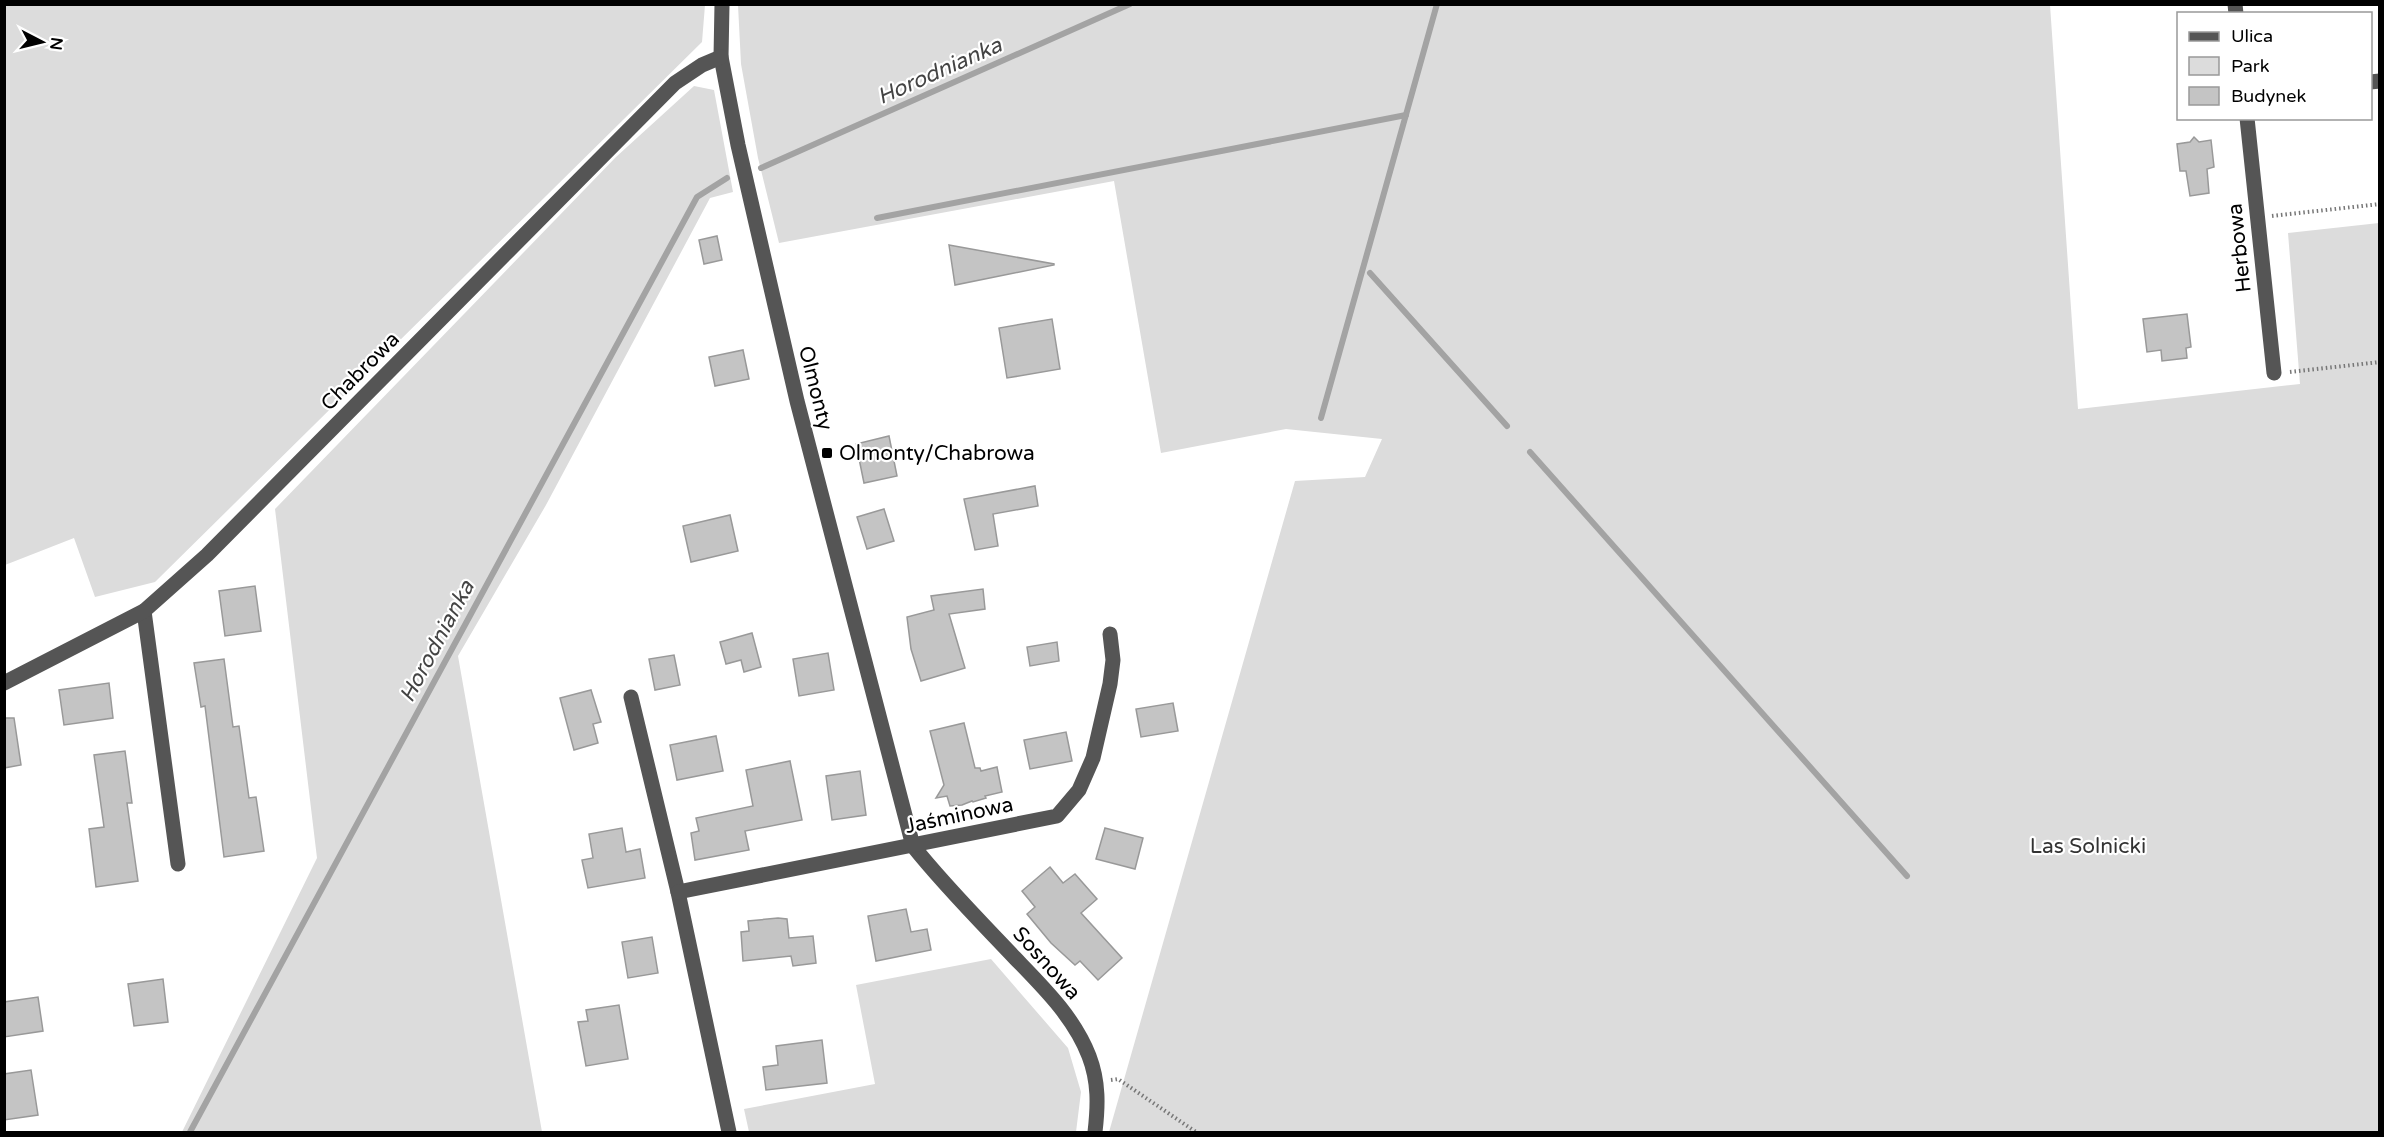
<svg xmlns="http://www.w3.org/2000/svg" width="2384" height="1137" font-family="'Varela Round',sans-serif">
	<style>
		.green { fill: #dcdcdc }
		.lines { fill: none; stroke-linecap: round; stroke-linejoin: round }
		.stream { stroke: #a3a3a3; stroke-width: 6 }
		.building { fill: #c4c4c4; stroke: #999; stroke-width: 1.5 }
		.path { stroke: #777; stroke-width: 4; stroke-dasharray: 1.5 3; stroke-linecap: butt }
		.minor { stroke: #555; stroke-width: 15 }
		.poi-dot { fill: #000; stroke: #fff; stroke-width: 2 }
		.labels { text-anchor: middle; stroke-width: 4.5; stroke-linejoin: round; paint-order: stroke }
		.street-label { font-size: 21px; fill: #000; stroke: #fff }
		.poi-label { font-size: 21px; fill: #000; stroke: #fff; text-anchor: start }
		.park-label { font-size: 21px; fill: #333; stroke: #fff }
		.water-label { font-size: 22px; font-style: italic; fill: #444; stroke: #fff }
	</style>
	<rect width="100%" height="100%" fill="#fff"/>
	<g class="green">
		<path d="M5,4H705V5L702,42L155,582L95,597L74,538L5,565Z"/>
		<path d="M738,5H2050L2078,409L2300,384L2288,233L2379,223V1132H1109L1295,481L1365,477L1382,439L1286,429L1161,453L1114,181L779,243L758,158L741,64Z"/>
		<path d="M694,86L714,90L733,192L710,198L546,505L458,656L542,1132H182L317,858L275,509L616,157Z"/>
		<path d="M991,959L1068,1048L1081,1092L1076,1132H749L744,1109L875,1084L856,985Z"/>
	</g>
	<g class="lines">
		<g class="stream">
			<path d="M761,168L1130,4"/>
			<path d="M877,218L1406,115"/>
			<path d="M1370,273L1507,426"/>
			<path d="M1321,418L1437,4"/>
			<path d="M1530,452L1907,876"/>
			<path d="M190,1132L697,197L727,178"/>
		</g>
	</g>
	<g class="building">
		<path d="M2194,137L2199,142L2211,140L2214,167L2207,169L2209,193L2190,196L2186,171H2180L2177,144L2190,142Z"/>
		<path d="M717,236L722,260L704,264L699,240Z"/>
		<path d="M949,245L1054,264V265L955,285Z"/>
		<path d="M2187,314L2191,347L2186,348L2187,358L2162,361L2161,350L2147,352L2143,319Z"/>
		<path d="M1052,319L1060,369L1007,378L999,328Z"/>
		<path d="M743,350L749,379L715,386L709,357Z"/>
		<path d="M889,436L897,476L864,483L856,444Z"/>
		<path d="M1035,486L1038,506L993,514L998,546L975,550L964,499Z"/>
		<path d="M884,509L894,541L867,549L857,517Z"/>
		<path d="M730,515L738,551L691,562L683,526Z"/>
		<path d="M255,586L261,631L225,636L219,591Z"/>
		<path d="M983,589L985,609L949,614L965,668L921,681L911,649L907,617L934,610L931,596Z"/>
		<path d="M752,633L761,667L744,672L741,660L726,664L720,642Z"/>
		<path d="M1057,642L1059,661L1030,666L1027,647Z"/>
		<path d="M828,653L834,690L799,696L793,659Z"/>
		<path d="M674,655L680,685L655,690L649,659Z"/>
		<path d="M224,659L233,727L239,726L249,798L256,797L264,851L224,857L205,706L201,707L194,663Z"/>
		<path d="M109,683L113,718L64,725L59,690Z"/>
		<path d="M591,690L601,722L593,724L598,743L574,750L560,698Z"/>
		<path d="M1173,703L1178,731L1141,737L1136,709Z"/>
		<path d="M4,718H14L21,765L4,768Z"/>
		<path d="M964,723L975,768H980L981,771L997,767L1002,792L985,796L986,798L973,802L972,801L962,805L950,806L947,796L936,798L944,785L930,731Z"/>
		<path d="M1066,732L1072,761L1030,769L1024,740Z"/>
		<path d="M716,736L723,771L677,780L670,745Z"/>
		<path d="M125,751L132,803H127L138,881L96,887L89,829L104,827L94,755Z"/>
		<path d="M790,761L802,820L745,831L749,850L695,860L691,833L699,831L696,818L753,806L746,770Z"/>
		<path d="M860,771L866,815L832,820L826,776Z"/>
		<path d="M622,828L626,852L640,849L645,878L588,888L582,860L593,858L589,834Z"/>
		<path d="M1105,828L1143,838L1135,869L1096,859Z"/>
		<path d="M1050,867L1063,883L1075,874L1097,899L1081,913L1122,958L1098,980L1080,961L1075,965L1051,943L1027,914L1035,907L1022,891Z"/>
		<path d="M906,909L911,932L927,929L931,950L876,961L868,916Z"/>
		<path d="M778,918L787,919L789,938L813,936L816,963L793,966L791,956L743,961L741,932L749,931L748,921Z"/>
		<path d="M652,937L658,973L628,978L622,942Z"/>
		<path d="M163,979L168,1022L134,1026L128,984Z"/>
		<path d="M38,997L43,1031L4,1037V1002Z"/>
		<path d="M619,1005L628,1059L586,1066L578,1022L588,1021L586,1010Z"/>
		<path d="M822,1040L827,1083L766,1090L763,1067L778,1065L776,1046Z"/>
		<path d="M31,1070L38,1115L4,1120V1074Z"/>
	</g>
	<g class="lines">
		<g class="path">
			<path d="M2272,216L2380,204"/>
			<path d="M2290,372L2380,362"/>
			<path d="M1111,1080L1118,1079L1196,1132"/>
		</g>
		<g class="minor">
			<path d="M722,4L721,57L738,145L797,401L913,846C944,885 980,921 1015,958C1043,987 1074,1017 1089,1056C1099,1082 1098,1106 1095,1132"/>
			<path d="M2235,4L2236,14"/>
			<path d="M2370,82L2380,81"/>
			<path d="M2247,118L2274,373"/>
			<path d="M144,611L178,864"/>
			<path d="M4,683L144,611L207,555L675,83L702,65L721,57"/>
			<path d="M631,697L678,892L729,1132"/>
			<path d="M678,892L1057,816L1079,790L1093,758L1110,684L1113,660L1110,634"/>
		</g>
	</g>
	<rect class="poi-dot" x="821" y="447" width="12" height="12" rx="3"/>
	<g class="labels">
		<g class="street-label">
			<text transform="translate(2239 248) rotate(-96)" y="7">Herbowa</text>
			<text transform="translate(360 371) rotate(-45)" y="7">Chabrowa</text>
			<text transform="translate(816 388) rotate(76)" y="7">Olmonty</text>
			<text transform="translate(959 815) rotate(-12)" y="7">Jaśminowa</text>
			<text transform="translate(1047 963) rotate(48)" y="7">Sosnowa</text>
		</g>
		<g class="poi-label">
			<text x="839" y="460">Olmonty/Chabrowa</text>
		</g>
		<g class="park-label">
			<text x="2088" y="853">Las Solnicki</text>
		</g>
		<g class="water-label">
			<text transform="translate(939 70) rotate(-24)" y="8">Horodnianka</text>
			<text transform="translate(436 641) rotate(-62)" y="8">Horodnianka</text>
		</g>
	</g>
	<rect width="2384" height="1137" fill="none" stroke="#000000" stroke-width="12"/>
	<rect x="2177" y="12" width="195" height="108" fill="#ffffff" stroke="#999999" stroke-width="1.5"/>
	<rect x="2189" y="32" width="30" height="9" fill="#555555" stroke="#999999" stroke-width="1.5"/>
	<text x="2231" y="42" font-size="18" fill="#000000">Ulica</text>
	<rect x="2189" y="57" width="30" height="18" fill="#dcdcdc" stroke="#999999" stroke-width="1.5"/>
	<text x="2231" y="72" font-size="18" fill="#000000">Park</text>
	<rect x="2189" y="87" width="30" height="18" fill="#c4c4c4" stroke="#999999" stroke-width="1.5"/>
	<text x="2231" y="102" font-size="18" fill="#000000">Budynek</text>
	<g transform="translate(42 42) rotate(97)" stroke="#ffffff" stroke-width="4.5" paint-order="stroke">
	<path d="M0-4.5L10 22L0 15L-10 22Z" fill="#000000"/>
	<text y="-9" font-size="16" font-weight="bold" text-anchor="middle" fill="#000000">N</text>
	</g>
</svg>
